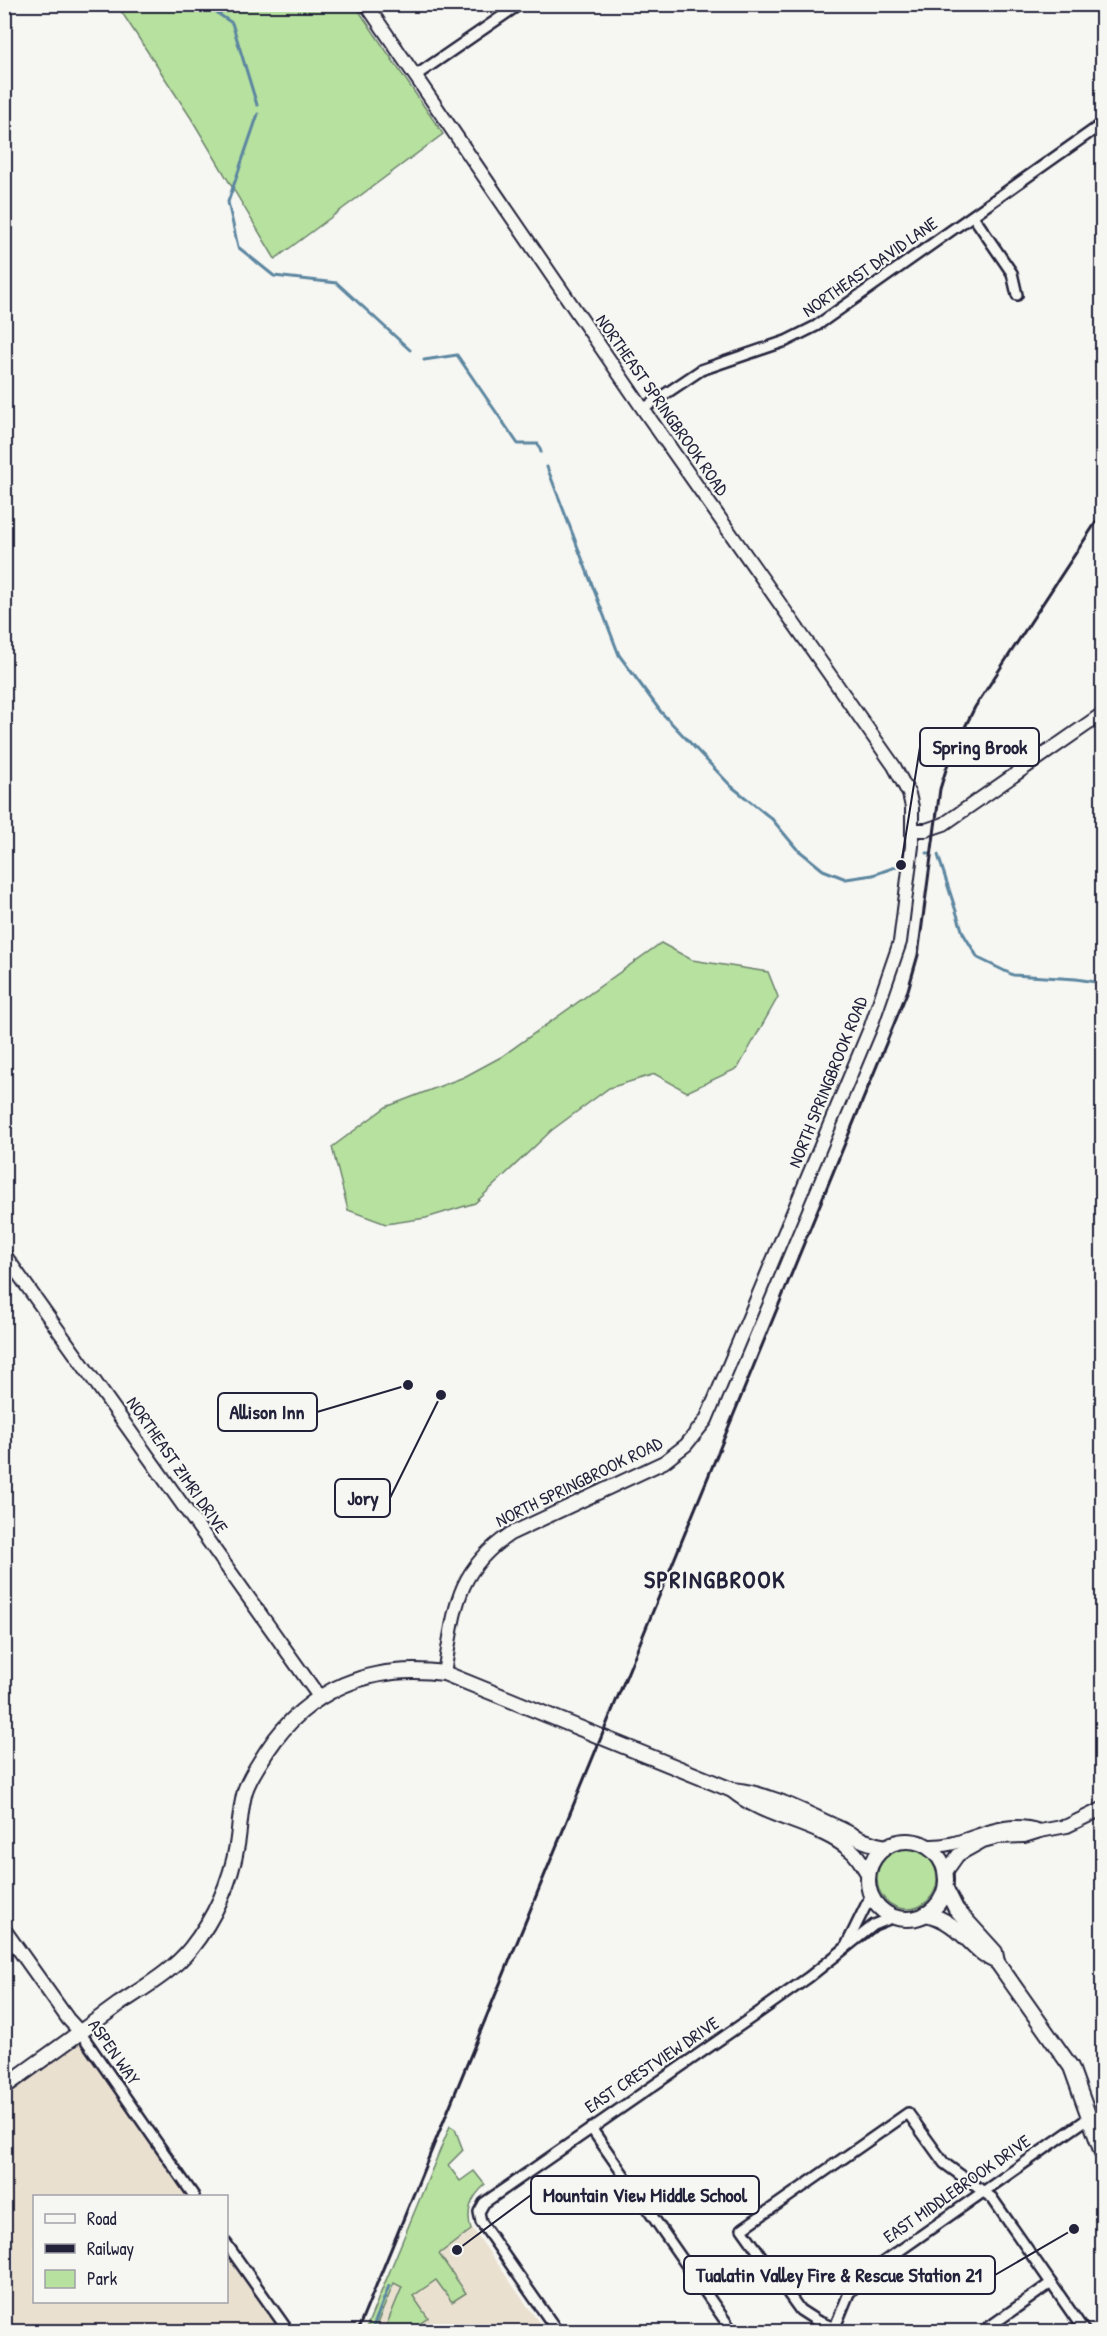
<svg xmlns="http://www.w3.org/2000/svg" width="1107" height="2336" font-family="'Patrick Hand',sans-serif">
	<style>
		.built { fill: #eae0d0 }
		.green { fill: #b7e19f; stroke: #6c826d; stroke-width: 1.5 }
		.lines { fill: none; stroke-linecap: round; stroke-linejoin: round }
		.stream { stroke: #5c86a0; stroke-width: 3 }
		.minor-casing { stroke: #22223b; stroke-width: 14 }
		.tertiary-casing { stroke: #22223b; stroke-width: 16 }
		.secondary-casing { stroke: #22223b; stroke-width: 18 }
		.minor { stroke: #f6f6f2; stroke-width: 9 }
		.tertiary { stroke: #f6f6f2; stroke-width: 12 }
		.secondary { stroke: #f6f6f2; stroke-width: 14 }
		.rail { stroke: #22223b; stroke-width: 3 }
		.labels { text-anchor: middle; stroke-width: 4.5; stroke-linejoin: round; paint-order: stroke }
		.street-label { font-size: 18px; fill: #22223b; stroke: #f6f6f2 }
		.district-label { font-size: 24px; font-weight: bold; letter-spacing: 1.5px; fill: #22223b; stroke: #f6f6f2 }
		.leader { fill: none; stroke: #22223b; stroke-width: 2 }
		.callout-dot { fill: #22223b; stroke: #f6f6f2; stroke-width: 2 }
		.callout { fill: #f6f6f2; stroke: #22223b; stroke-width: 2 }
		.callout-label { font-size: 20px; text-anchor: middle; font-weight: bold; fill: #22223b }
	</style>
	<rect width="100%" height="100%" fill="#f6f6f2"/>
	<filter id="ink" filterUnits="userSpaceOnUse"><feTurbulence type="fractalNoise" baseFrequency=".0167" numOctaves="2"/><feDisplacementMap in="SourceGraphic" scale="12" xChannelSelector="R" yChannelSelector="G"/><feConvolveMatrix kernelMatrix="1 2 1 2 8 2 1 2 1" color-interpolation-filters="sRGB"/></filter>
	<g filter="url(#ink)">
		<g class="built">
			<path d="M80,2032L195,2196H34V2302H226L227,2241L290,2331H5L4,2085Z"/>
			<path d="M468,2222L545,2331L364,2332L385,2279Z"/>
		</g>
		<g class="green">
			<path d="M117,5H355L443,134L275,259L191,118Z"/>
			<path d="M661,943L692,960L768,972L778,997L738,1068L687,1092L655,1074L609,1088L552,1130L475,1203L426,1218L386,1224L348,1210L332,1147L386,1107L464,1077L501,1057Z"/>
			<circle cx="907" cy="1879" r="30"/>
			<path d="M450,2126L455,2129L463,2150L448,2165L460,2181L474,2171L485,2185C470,2198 466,2212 471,2230L439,2254L466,2293L452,2302L436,2280L413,2296L428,2318L409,2331H384L402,2287L394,2283L374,2331H365Z"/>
		</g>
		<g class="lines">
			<g class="stream">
				<path d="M212,4L217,13L232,23L257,105"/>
				<path d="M258,114L228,202L238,247L274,276L337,283L410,350"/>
				<path d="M424,360L457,355L518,444H538L541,452"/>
				<path d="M547,467L619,655L661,712L731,786L772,819L796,848L823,870L846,879L873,875L901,865"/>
				<path d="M927,853H929"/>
				<path d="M938,855L963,933L978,958L1013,975L1076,979L1102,983"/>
				<path d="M371,2332L389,2286"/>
			</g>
			<g class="minor-casing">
				<g id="minor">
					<path d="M415,76L520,4"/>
					<path d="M973,216L1012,273L1017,295"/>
					<path d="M643,409L701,370L786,341L816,326L1102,124"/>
					<path d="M846,1946L871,1895"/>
					<path d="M80,2032L194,2196"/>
					<path d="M591,2128L733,2332"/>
					<path d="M226,2243L289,2332"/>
					<path d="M835,2327L849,2293L872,2270L1090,2117"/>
					<path d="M558,2332L481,2222L479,2212L484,2203L758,2013L809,1977L874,1925L894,1917"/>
					<path d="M845,2332L817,2321L800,2310L742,2229L908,2113L944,2163L992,2198L1085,2332"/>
					<path d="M982,2332L1051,2283"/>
				</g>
			</g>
			<g class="tertiary-casing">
				<g id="tertiary">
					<path d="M366,4L643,409L894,766L909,794L912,807V846L900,942L871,1026L706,1420L686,1445L664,1462L510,1534C454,1572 455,1612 444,1673"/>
					<path d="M913,830H926L944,824L1102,714"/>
					<path d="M4,1254L320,1698"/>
					<path d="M928,1846C969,1848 995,1816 1040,1831"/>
					<path d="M946,1872L958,1855L983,1841L998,1837L1024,1836L1040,1831L1067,1826L1102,1809"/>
					<path d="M4,1929L68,2019L80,2032"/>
				</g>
			</g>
			<g class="secondary-casing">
				<g id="secondary">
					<path d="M732,1790C766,1819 817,1821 852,1851C859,1857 863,1866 868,1873"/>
					<circle cx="907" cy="1880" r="39"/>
					<path d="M946,1889L956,1909L995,1952L997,1962L1071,2067L1102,2153"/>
					<path d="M926,1914C962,1922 970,1951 997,1962"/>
					<path d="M4,2087C43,2059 81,2032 119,2004C143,1988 173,1971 191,1948C214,1919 231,1882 237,1845C240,1827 240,1809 245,1791C250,1776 259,1764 267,1751C308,1689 371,1663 444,1673L732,1790C768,1793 805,1813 838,1828C854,1836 867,1844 886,1847"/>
				</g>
			</g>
			<use href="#minor" class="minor"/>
			<use href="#tertiary" class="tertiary"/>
			<use href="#secondary" class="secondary"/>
			<path class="rail" d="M357,2332L908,990L918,955L940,789L950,757L975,707L1102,513"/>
		</g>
	</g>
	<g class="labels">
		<g class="street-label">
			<text transform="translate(870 267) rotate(-35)" y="6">NORTHEAST DAVID LANE</text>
			<text transform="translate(662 405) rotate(55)" y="6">NORTHEAST SPRINGBROOK ROAD</text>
			<text transform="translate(828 1082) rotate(-68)" y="6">NORTH SPRINGBROOK ROAD</text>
			<text transform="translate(177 1465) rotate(55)" y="6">NORTHEAST ZIMRI DRIVE</text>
			<text transform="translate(579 1482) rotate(-26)" y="6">NORTH SPRINGBROOK ROAD</text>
			<text transform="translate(114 2052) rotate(55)" y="6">ASPEN WAY</text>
			<text transform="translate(652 2065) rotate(-34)" y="6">EAST CRESTVIEW DRIVE</text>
			<text transform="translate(957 2189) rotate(-35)" y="6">EAST MIDDLEBROOK DRIVE</text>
		</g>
		<g class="district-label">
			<text x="715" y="1588">SPRINGBROOK</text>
		</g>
	</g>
	<path class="leader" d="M901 865L920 747M408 1385L317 1412M441 1395L390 1498M457 2250L531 2195M1074 2229L995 2275"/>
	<g class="callout-dot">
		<circle cx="901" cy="865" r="6"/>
		<circle cx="408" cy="1385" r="6"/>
		<circle cx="441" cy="1395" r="6"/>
		<circle cx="457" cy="2250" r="6"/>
		<circle cx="1074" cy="2229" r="6"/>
	</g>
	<g class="callout">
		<rect x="920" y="728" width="119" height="38" rx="6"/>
		<rect x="218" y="1393" width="99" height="38" rx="6"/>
		<rect x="335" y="1479" width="55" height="38" rx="6"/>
		<rect x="531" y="2176" width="228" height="38" rx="6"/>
		<rect x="684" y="2256" width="311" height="38" rx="6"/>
	</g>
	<g class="callout-label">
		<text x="980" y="754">Spring Brook</text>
		<text x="267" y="1419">Allison Inn</text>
		<text x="363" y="1505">Jory</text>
		<text x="645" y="2202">Mountain View Middle School</text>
		<text x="839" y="2282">Tualatin Valley Fire &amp; Rescue Station 21</text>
	</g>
	<rect width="1107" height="2336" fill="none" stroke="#f6f6f2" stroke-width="24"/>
	<rect x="12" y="12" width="1083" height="2312" fill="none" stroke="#22223b" stroke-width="2" filter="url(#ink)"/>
	<rect x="33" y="2195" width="195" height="108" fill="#f6f6f2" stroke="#a1a1a9" stroke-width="1.5"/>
	<rect x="45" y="2214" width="30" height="9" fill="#f6f6f2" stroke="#a1a1a9" stroke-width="1.5"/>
	<text x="87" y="2225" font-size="18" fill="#22223b">Road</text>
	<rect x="45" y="2244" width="30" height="9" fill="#22223b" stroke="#a1a1a9" stroke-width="1.5"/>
	<text x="87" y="2255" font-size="18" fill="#22223b">Railway</text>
	<rect x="45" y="2270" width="30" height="18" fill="#b7e19f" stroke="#a1a1a9" stroke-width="1.5"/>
	<text x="87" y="2285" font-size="18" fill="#22223b">Park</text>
</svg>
